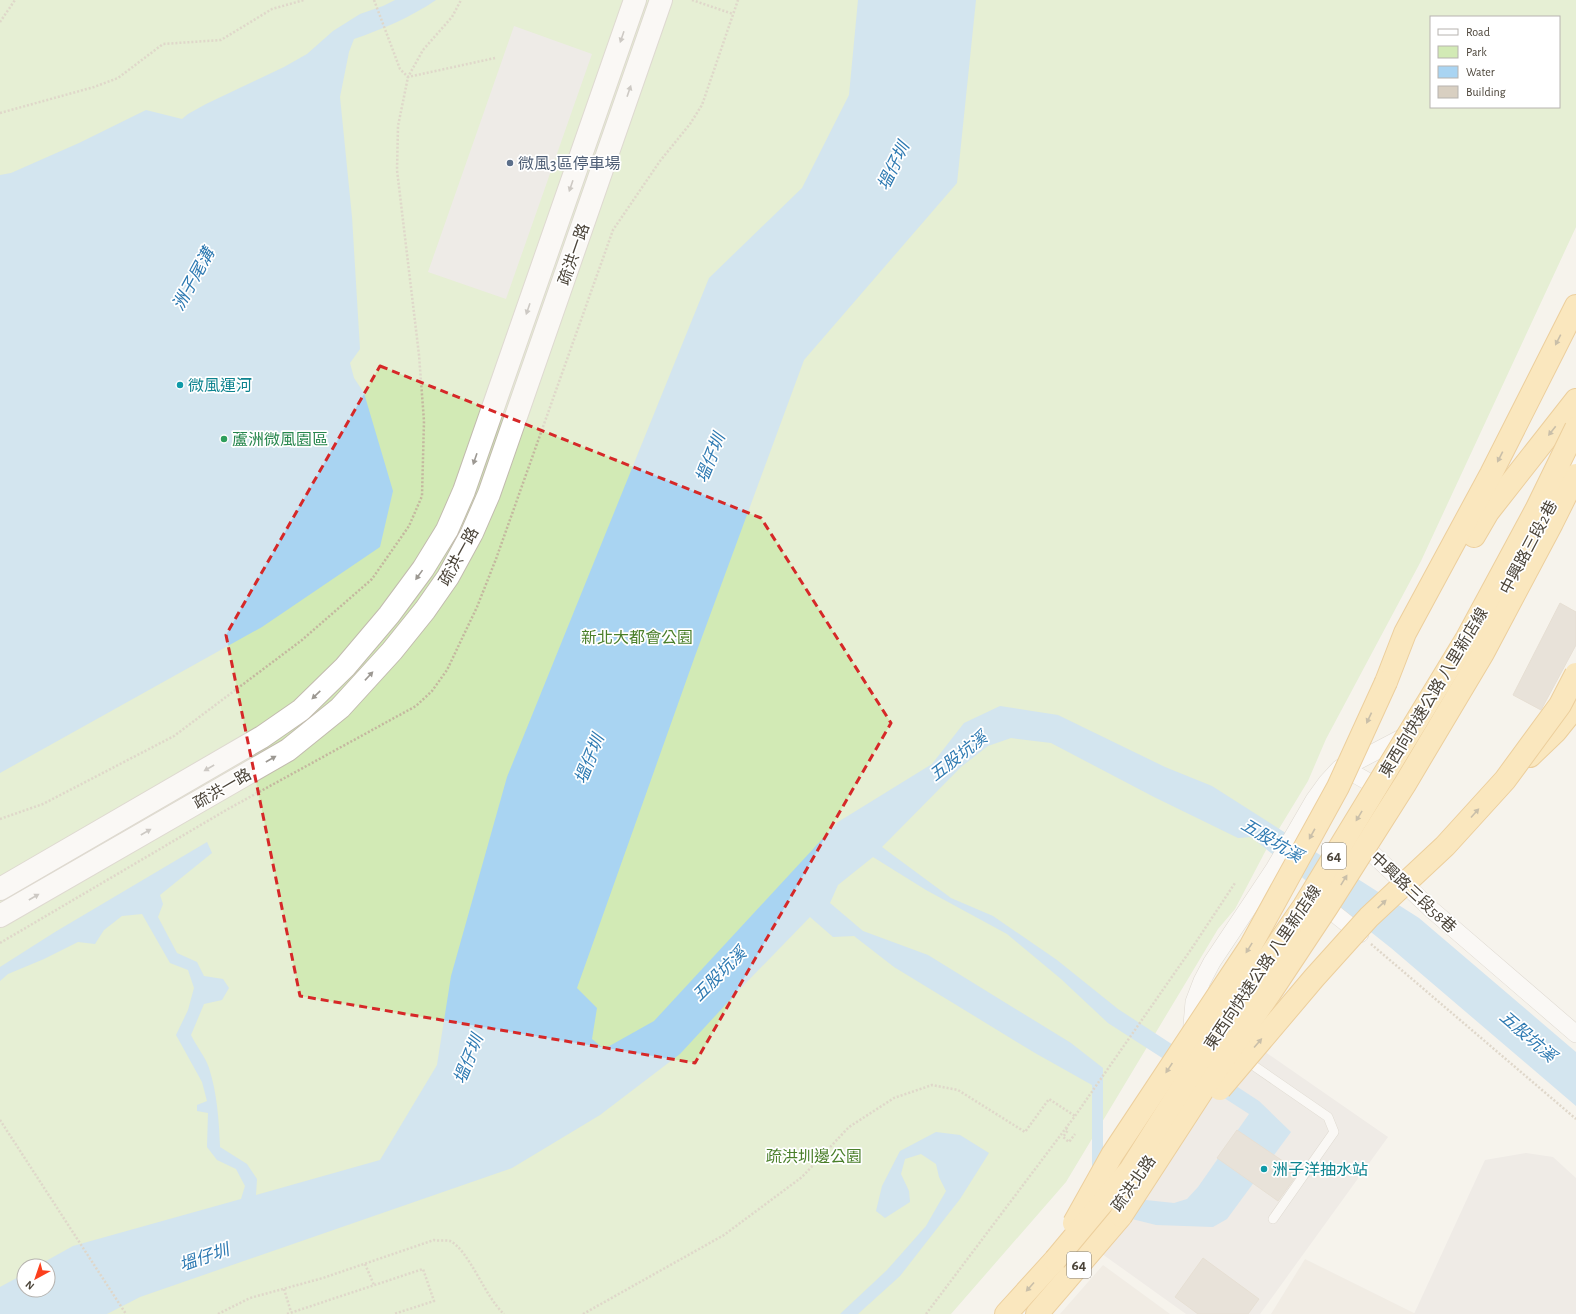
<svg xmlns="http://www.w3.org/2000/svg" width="1576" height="1314" font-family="'Alegreya Sans','Noto Sans TC',sans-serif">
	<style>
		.residential { fill: #eae5da }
		.industrial { fill: #e6e2dd }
		.green { fill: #d2eab5; fill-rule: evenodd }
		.parking { fill: #e5e3e0 }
		.water { fill: #a9d4f2; fill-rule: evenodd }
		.building { fill: #d8cfc1; stroke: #d3c7b4 }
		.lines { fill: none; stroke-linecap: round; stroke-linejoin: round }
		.service-casing { stroke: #c2bbae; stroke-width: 10 }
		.minor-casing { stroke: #c2bbae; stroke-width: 18 }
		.tertiary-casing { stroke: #c2bbae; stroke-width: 24 }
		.trunk-casing { stroke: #e0a43c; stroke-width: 24 }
		.path { stroke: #c4b79f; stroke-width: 2.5; stroke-dasharray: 2 2; stroke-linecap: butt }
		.service { stroke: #fff; stroke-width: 9 }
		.minor { stroke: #fff; stroke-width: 17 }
		.tertiary { stroke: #fff; stroke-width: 22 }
		.trunk { stroke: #ffd985; stroke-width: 22 }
		.trunk-bridge-casing { stroke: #e0a43c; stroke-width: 24; stroke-linecap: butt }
		.trunk-bridge { stroke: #ffd985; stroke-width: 22 }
		.oneway { fill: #9c9892 }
		.oneway2 { fill: #938057 }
		.marked { fill: none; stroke: #d62828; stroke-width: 3; stroke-dasharray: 8 5; stroke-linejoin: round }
		.service-dot { fill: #5c6f8a; stroke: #fff; stroke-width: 1.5 }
		.culture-dot { fill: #0f9aa8; stroke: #fff; stroke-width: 1.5 }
		.leisure-dot { fill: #2e9e5b; stroke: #fff; stroke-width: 1.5 }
		.labels { text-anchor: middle; stroke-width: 3.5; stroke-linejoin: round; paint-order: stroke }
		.shield { fill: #fff; stroke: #817c74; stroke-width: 1 }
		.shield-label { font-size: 15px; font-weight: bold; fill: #4b4439 }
		.service-label { font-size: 16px; fill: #4e5e75; stroke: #fff; text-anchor: start }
		.street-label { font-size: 16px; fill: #4b4439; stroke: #fff }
		.culture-label { font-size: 16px; fill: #0d838f; stroke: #fff; text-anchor: start }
		.leisure-label { font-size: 16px; fill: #27864d; stroke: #fff; text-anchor: start }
		.park-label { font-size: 16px; fill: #4a7f2a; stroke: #fff }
		.water-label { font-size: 17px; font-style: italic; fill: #2e7ab2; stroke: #fff }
	</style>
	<rect width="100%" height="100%" fill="#f6f3ec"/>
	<g class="residential">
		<path d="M1305,1259L1416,1314H1271Z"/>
		<path d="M1103,1265L1170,1314H1060Z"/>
	</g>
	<g class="industrial">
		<path d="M1248,1040L1388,1137L1260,1314H1186L1098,1251Z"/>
		<path d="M1526,1153L1553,1157L1576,1178V1314H1414L1485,1160Z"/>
	</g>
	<path class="green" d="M0,0H1576V227L1421,561L1326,739L1308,781L1266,850L1235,909L1218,929L1066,1182L951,1314H0ZM1431,17H1559V107H1431ZM24,1266H48V1290H24Z"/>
	<path class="parking" d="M514,26L592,54L506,299L428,272Z"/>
	<g class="water">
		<path d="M395,0H436C411,17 383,29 354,39L349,52L340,97L352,217L360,349L350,363L354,378L364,393L393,491L380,547L262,627L0,773V175L11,173L79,143L146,110L182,119L188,114L206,104L284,67L307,54L333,31L360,14L383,6Z"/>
		<path d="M858,0H976L957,183L804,360L695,656L577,988L597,1008L592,1039L604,1049L654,1021L838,822L932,764L964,723L1000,706L1058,715L1165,767L1212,786L1419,918L1576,1052V1106L1391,948L1251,837L1238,838L1154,797L1051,743L1011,738L988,746L961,767L882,847L951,898L993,916L1057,960L1118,1009L1259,1101L1291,1132L1227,1219L1213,1227L1156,1225L1124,1217L1108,1209L1092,1184V1085L1035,1053L894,967L854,936L833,937L810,917L741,988L680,1054L600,1115L512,1168L140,1297L107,1314H0V1287L24,1274V1290H48V1266H37L73,1246L241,1199L245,1186L236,1169L217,1160L207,1147L208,1113L197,1111V1105L207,1101L202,1082L176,1035L188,1010L194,988L188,970L170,963L142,914L122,916L104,930L95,944L78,942L44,959L8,974L0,981V967L55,932L207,842L212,853L160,895L163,904L158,917L177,953L197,962L204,976L223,979L229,988L222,1000L204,1004L191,1035C196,1046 205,1056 209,1068C217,1093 219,1120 220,1147L247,1164L257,1179L256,1195L380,1160L437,1065L451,976L507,777L709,278L802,188L849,95ZM873,857L926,890L1007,934L1061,979L1108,1023L1249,1114L1198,1187L1187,1199L1174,1203L1127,1198L1103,1177V1068L1071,1043L928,955L863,931L830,903L838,885Z"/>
		<path d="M936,1132L960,1135L989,1153L960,1199L900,1276L858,1314H840L887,1270L926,1226L946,1191L939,1177L936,1164L921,1154L905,1159L901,1174L909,1191L910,1202L885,1218L876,1211L882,1186L900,1151Z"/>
	</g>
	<g class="building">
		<path d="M1560,603L1576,612V645L1541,710L1513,695Z"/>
		<path d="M1237,1130L1299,1172L1278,1201L1217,1158Z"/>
		<path d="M1203,1258L1259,1299L1248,1314H1198L1175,1297Z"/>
	</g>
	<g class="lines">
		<g class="service-casing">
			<path id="service" d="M1244,1059L1328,1117L1334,1132L1273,1219"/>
		</g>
		<g class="minor-casing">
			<g id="minor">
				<path d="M1560,486L1576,459"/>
				<path d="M1344,768L1388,793"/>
				<path d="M1363,839L1360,842L1432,910L1576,1034"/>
				<path d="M1319,905L1320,902L1360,934"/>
				<path d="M1191,1036L1194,1002L1202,981L1212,962L1274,869L1314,800L1327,782L1340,768H1344L1409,734"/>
			</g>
		</g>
		<g class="tertiary-casing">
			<g id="tertiary">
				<path d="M0,889L262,737L301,710L345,667L389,615L423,569L447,530L464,491L635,0"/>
				<path d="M0,916L288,750L340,708L392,651L425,610L448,577L472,533L489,494L661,0"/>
			</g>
		</g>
		<g class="trunk-casing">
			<g id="trunk">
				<path d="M1474,536L1488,512L1576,400"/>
				<path d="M1386,682L1405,633L1491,474L1576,306"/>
				<path d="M1530,756L1556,731L1576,706"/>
				<path d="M1006,1314L1055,1260"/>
				<path d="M1037,1314L1121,1216"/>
			</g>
		</g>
		<g class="path">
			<path d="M374,0L400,69L408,77L423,50L452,17L461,0"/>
			<path d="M692,0L733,14"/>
			<path d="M0,22L15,0"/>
			<path d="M0,113L94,87L118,78L163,44L221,40L272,9L304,0"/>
			<path d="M0,819L43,804L174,736L302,640L372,579L409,526L422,496L424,421L419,355L397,170L398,126L408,77L495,58"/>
			<path d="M0,943L228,809L416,706L432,691L447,670L477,607L496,559L613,230L660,161L690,124L702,105L738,0"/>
			<path d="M1371,944L1576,1119"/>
			<path d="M0,1120L126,1314"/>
			<path d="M1066,1128L1068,1130L1063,1137L1069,1142L1075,1134"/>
			<path d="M365,1264L374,1285"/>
			<path d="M284,1289L291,1312"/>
			<path d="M218,1314L250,1298L323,1278L434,1240C439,1241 446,1240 450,1241C469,1250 485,1297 504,1314"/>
			<path d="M287,1314L423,1269L434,1301L394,1314"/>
			<path d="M583,1314L724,1235L802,1177L849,1127L894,1098L932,1085L958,1090L1025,1132L1049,1099L1075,1116"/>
			<path d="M926,1314L1075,1116L1192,948L1235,883"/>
		</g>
		<use href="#service" class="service"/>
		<use href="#minor" class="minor"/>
		<use href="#tertiary" class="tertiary"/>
		<use href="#trunk" class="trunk"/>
		<g class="trunk-bridge-casing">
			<g id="trunk-bridge">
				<path d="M1220,1089L1314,978L1369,917L1445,846L1505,780L1560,705L1576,674"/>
				<path d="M1121,1216L1212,1076L1270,993L1327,907L1405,784L1483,653L1552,523L1576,475"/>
				<path d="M1074,1223L1112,1155L1250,947L1338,787L1386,682"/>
				<path d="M1055,1260L1130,1170L1214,1037L1304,906L1467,638L1536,510L1576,428"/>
			</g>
		</g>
		<use href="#trunk-bridge" class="trunk-bridge"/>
	</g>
	<defs><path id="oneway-solid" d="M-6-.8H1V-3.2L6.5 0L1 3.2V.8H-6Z"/></defs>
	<g class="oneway">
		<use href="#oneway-solid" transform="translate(622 37) rotate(109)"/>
		<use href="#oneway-solid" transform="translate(629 91) rotate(-71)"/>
		<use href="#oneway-solid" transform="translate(571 186) rotate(109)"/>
		<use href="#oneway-solid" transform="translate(528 309) rotate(109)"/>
		<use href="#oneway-solid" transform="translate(475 459) rotate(109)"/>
		<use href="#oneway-solid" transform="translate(419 575) rotate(126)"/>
		<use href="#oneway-solid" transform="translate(369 676) rotate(-47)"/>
		<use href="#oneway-solid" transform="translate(316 695) rotate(136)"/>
		<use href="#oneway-solid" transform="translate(271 759) rotate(-30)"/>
		<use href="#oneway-solid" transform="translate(209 768) rotate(150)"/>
		<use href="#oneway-solid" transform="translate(146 832) rotate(-30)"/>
		<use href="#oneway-solid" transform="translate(34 897) rotate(-30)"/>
	</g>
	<g class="oneway2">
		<use href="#oneway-solid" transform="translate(1558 340) rotate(117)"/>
		<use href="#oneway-solid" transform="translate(1552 431) rotate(128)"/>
		<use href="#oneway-solid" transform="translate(1500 457) rotate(117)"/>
		<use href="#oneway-solid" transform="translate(1369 718) rotate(115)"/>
		<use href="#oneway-solid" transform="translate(1475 813) rotate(-48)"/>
		<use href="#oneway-solid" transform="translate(1359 816) rotate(121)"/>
		<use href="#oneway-solid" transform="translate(1312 834) rotate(119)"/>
		<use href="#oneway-solid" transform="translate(1344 880) rotate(-58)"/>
		<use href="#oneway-solid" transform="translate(1382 904) rotate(-43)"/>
		<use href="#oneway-solid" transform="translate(1249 948) rotate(122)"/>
		<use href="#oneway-solid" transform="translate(1258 1043) rotate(-49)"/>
		<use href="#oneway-solid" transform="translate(1169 1068) rotate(124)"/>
		<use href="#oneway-solid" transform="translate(1030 1287) rotate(132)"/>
	</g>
	<path d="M0 0H1576V1314H0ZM380,366L761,518L891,723L695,1063L300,996L226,635Z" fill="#f6f3ec" fill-opacity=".55" fill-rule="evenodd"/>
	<path class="marked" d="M380,366L761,518L891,723L695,1063L300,996L226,635Z"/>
	<circle class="service-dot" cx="510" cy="163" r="4"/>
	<g class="culture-dot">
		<circle cx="180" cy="385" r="4"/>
		<circle cx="1264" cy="1169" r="4"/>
	</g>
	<circle class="leisure-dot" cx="224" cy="439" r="4"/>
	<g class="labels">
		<g class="shield">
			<rect x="1322" y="843" width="24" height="26" rx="3"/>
			<rect x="1067" y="1252" width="24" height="26" rx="3"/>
		</g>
		<g class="shield-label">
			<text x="1334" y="861">64</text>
			<text x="1079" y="1270">64</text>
		</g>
		<g class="service-label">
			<text x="518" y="169">微風3區停車場</text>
		</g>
		<g class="street-label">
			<text transform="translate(573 254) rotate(-71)" y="6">疏洪一路</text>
			<text transform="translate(1528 547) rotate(-62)" y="6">中興路三段2巷</text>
			<text transform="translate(458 556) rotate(-61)" y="6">疏洪一路</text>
			<text transform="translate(1433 692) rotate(-59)" y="6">東西向快速公路 八里新店線</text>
			<text transform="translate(222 788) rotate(-30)" y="6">疏洪一路</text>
			<text transform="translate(1414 892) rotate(43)" y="6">中興路三段58巷</text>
			<text transform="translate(1262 967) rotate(-56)" y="6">東西向快速公路 八里新店線</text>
			<text transform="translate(1133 1183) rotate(-55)" y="6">疏洪北路</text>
		</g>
		<g class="culture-label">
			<text x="188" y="391">微風運河</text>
			<text x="1272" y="1175">洲子洋抽水站</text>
		</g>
		<g class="leisure-label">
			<text x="232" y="445">蘆洲微風園區</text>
		</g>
		<g class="park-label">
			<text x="637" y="643">新北大都會公園</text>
			<text x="814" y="1162">疏洪圳邊公園</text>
		</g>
		<g class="water-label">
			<text transform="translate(893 166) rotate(-64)" y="6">塭仔圳</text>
			<text transform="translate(193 279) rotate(-61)" y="6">洲子尾溝</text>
			<text transform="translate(710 458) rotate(-68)" y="6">塭仔圳</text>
			<text transform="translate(958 756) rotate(-38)" y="6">五股坑溪</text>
			<text transform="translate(589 759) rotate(-68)" y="6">塭仔圳</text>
			<text transform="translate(1272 840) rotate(31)" y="6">五股坑溪</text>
			<text transform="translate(719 974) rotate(-45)" y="6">五股坑溪</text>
			<text transform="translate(1528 1036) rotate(41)" y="6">五股坑溪</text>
			<text transform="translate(468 1059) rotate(-68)" y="6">塭仔圳</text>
			<text transform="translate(204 1257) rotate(-19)" y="6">塭仔圳</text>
		</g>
	</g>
	<rect x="1430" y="16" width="130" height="92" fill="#ffffff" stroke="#b7b4b0"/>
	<rect x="1438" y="29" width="20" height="6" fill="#ffffff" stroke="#b7b4b0"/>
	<text x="1466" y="36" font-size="12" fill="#4b4439">Road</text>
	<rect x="1438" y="46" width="20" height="12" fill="#d2eab5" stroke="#b7b4b0"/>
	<text x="1466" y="56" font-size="12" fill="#4b4439">Park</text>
	<rect x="1438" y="66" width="20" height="12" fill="#a9d4f2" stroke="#b7b4b0"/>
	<text x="1466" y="76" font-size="12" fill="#4b4439">Water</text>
	<rect x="1438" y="86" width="20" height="12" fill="#d8cfc1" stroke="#b7b4b0"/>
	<text x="1466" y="96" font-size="12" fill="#4b4439">Building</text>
	<g transform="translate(36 1278) rotate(220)"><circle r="19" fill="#ffffff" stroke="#b7b4b0"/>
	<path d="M0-3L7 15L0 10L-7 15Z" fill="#fc3f1d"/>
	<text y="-6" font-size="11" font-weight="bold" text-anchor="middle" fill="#4b4439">N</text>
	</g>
</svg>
